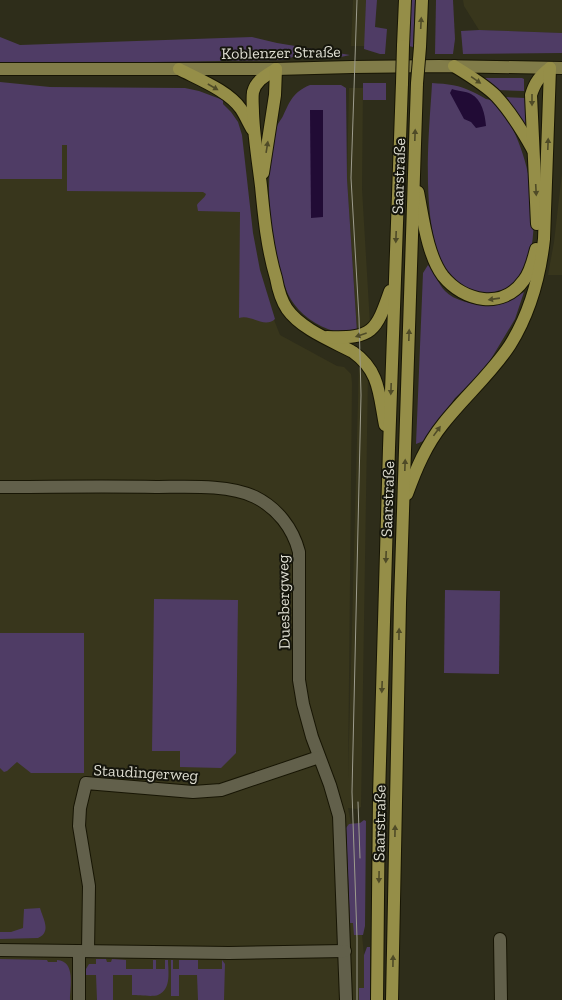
<svg xmlns="http://www.w3.org/2000/svg" width="562" height="1000" font-family="'Zilla Slab',serif">
	<style>
		.built { fill: #38361c }
		.green { fill: #4f3c65 }
		.water { fill: #210b35 }
		.lines { fill: none; stroke-linecap: round; stroke-linejoin: round }
		.minor-casing { stroke: #171504; stroke-width: 14 }
		.major-casing { stroke: #171504; stroke-width: 14 }
		.highway-casing { stroke: #171504; stroke-width: 14 }
		.minor { stroke: #62604b; stroke-width: 12 }
		.major { stroke: #817c49; stroke-width: 12 }
		.highway { stroke: #958e48; stroke-width: 12 }
		.tram { stroke: #9d9c8d; stroke-width: 1 }
		.highway-bridge-casing { stroke: #171504; stroke-width: 14; stroke-linecap: butt }
		.highway-bridge { stroke: #958e48; stroke-width: 12 }
		.oneway { fill: #4f4b27 }
		.labels { text-anchor: middle; stroke-width: 4; stroke-linejoin: round; paint-order: stroke }
		.street-label { font-size: 16px; fill: #dfded2; stroke: #15150c }
	</style>
	<rect width="100%" height="100%" fill="#2e2d1a"/>
	<g class="built">
		<path d="M353,0H366L365,46H351Z"/>
		<path d="M463,0H562V33L479,30L464,6Z"/>
		<path d="M349,88H363L362,189L370,324L357,332L347,179Z"/>
		<path d="M0,105L239,170L241,236L280,335L337,366L344,367L351,374L352,383L348,778L359,363L368,374L361,807L357,809L348,808L351,823H360L362,935L364,955V1000H0Z"/>
		<path d="M562,173V275H548L554,242Z"/>
	</g>
	<g class="green">
		<path d="M366,0H377L375,27L387,29L385,54H380L364,49Z"/>
		<path d="M411,0H415L413,47L409,46Z"/>
		<path d="M436,0H453L455,39L453,54H435Z"/>
		<path d="M479,30L562,33V53L463,54L461,31Z"/>
		<path d="M0,37L20,45L252,37L277,43L350,55L341,57H292L288,60L15,64L0,62Z"/>
		<path d="M482,78H522L524,79V91L496,90Z"/>
		<path d="M0,82L50,87L185,88L199,91L223,100V104L231,112L238,122L242,135L253,233L260,270L275,319C264,329 252,314 239,318L240,212L198,211L197,205C200,200 204,199 206,194L203,192L67,191V145H62V179H0Z"/>
		<rect x="363" y="83" width="23" height="17"/>
		<path d="M432,83C448,84 459,85 473,92C478,94 482,97 486,99C489,100 493,100 495,102C498,105 501,111 504,114C530,151 545,232 523,273C519,282 507,290 497,293C494,294 489,294 485,294C409,295 430,131 432,83Z"/>
		<path d="M310,85H341L346,88L347,179L357,332C353,333 347,334 342,333C324,330 305,319 294,304C285,292 281,276 278,261C268,218 265,173 276,129C277,124 281,120 283,116C290,101 293,92 310,85Z"/>
		<path d="M503,97L525,98L527,133Z"/>
		<path d="M428,265C435,273 438,284 445,291C456,303 484,307 499,304C508,301 516,297 524,292L515,319L488,364L470,384L455,398L426,440L416,444L423,273Z"/>
		<path d="M445,590L500,591L499,674L444,673Z"/>
		<path d="M154,599L238,600L236,753L221,768L180,767V751H152Z"/>
		<path d="M0,633H84V773H31L17,762L7,771L4,772L0,768Z"/>
		<path d="M364,820L366,821L365,926L363,935H354L353,923H350L346,828L349,824L360,823Z"/>
		<path d="M40,908C43,919 52,932 38,938L0,939V932H11L23,928L24,909Z"/>
		<path d="M367,947H370V1000H359V988H364V955Z"/>
		<path d="M0,959L47,960L48,962H57V960C76,961 70,987 70,1000H0Z"/>
		<path d="M96,959H106L107,962H111L112,959L126,960V969H153V960H156V969H165V960H168C168,971 172,989 158,995C153,997 138,995 132,995V975H113V1000H97L96,975H86V969L89,964H96Z"/>
		<path d="M171,960H173V969H179V960H198V969H222V960L225,964L224,1000H198L197,975H179V996H171Z"/>
	</g>
	<g class="water">
		<path d="M452,89C457,91 466,91 471,94C482,100 485,114 486,126L476,128L471,122L464,119L450,93Z"/>
		<path d="M310,110H323V217L311,218Z"/>
	</g>
	<g class="lines">
		<g class="minor-casing">
			<g id="minor">
				<path d="M0,487C52,487 104,486 156,487C185,487 228,484 255,497C277,508 293,528 299,552V680L303,704L312,737L330,785L339,816L346,1000"/>
				<path d="M500,939L501,1000"/>
				<path d="M0,950L229,953L345,951"/>
				<path d="M79,951V1000"/>
				<path d="M88,951L89,886L79,826L80,808L86,783L193,792L221,790L319,757"/>
			</g>
		</g>
		<g class="major-casing">
			<path id="major" d="M0,69H276L352,67L439,66L562,68"/>
		</g>
		<g class="highway-casing">
			<g id="highway">
				<path d="M403,46L405,0"/>
				<path d="M420,47L422,0"/>
				<path d="M454,66C468,75 484,84 496,96C510,111 523,132 533,150"/>
				<path d="M179,69C198,79 229,91 241,109C245,115 248,122 252,129"/>
				<path d="M276,69C267,75 256,80 253,92C252,99 253,106 253,113C254,138 258,161 261,186C264,217 267,248 276,278C278,289 281,300 287,309C301,329 332,341 353,352C380,371 379,395 385,425"/>
				<path d="M263,173L275,95L276,69"/>
				<path d="M418,192C423,217 427,255 443,276C464,302 503,310 524,280C531,271 533,260 536,249"/>
				<path d="M537,224L531,95C535,82 540,76 550,68"/>
				<path d="M327,337C373,339 376,331 390,291"/>
				<path d="M407,494C416,469 426,445 443,424C464,397 491,374 510,345C530,313 540,276 544,239L550,68"/>
				<path d="M377,1000L379,796L389,448L402,83"/>
				<path d="M392,1000L400,603L417,83"/>
			</g>
		</g>
		<use href="#minor" class="minor"/>
		<use href="#major" class="major"/>
		<use href="#highway" class="highway"/>
		<g class="tram">
			<path d="M358,802L360,858"/>
			<path d="M357,1000V938L352,792L361,395L359,318L351,178L357,0"/>
		</g>
		<g class="highway-bridge-casing">
			<g id="highway-bridge">
				<path d="M402,83L403,46"/>
				<path d="M417,83L420,47"/>
			</g>
		</g>
		<use href="#highway-bridge" class="highway-bridge"/>
	</g>
	<defs><path id="oneway-solid" d="M-6-.8H1V-3.2L6.5 0L1 3.2V.8H-6Z"/></defs>
	<g class="oneway">
		<use href="#oneway-solid" transform="translate(421 23) rotate(-87)"/>
		<use href="#oneway-solid" transform="translate(476 80) rotate(35)"/>
		<use href="#oneway-solid" transform="translate(213 87) rotate(30)"/>
		<use href="#oneway-solid" transform="translate(532 100) rotate(90)"/>
		<use href="#oneway-solid" transform="translate(415 135) rotate(-88)"/>
		<use href="#oneway-solid" transform="translate(548 144) rotate(-88)"/>
		<use href="#oneway-solid" transform="translate(267 147) rotate(-81)"/>
		<use href="#oneway-solid" transform="translate(536 190) rotate(87)"/>
		<use href="#oneway-solid" transform="translate(396 237) rotate(92)"/>
		<use href="#oneway-solid" transform="translate(494 299) rotate(172)"/>
		<use href="#oneway-solid" transform="translate(361 335) rotate(161)"/>
		<use href="#oneway-solid" transform="translate(409 335) rotate(-88)"/>
		<use href="#oneway-solid" transform="translate(391 389) rotate(92)"/>
		<use href="#oneway-solid" transform="translate(437 431) rotate(-54)"/>
		<use href="#oneway-solid" transform="translate(405 465) rotate(-88)"/>
		<use href="#oneway-solid" transform="translate(386 557) rotate(92)"/>
		<use href="#oneway-solid" transform="translate(399 634) rotate(-89)"/>
		<use href="#oneway-solid" transform="translate(382 687) rotate(92)"/>
		<use href="#oneway-solid" transform="translate(395 831) rotate(-89)"/>
		<use href="#oneway-solid" transform="translate(379 877) rotate(91)"/>
		<use href="#oneway-solid" transform="translate(393 961) rotate(-89)"/>
	</g>
	<g class="labels">
		<g class="street-label">
			<text transform="translate(281 52) rotate(-1)" y="6">Koblenzer Straße</text>
			<text transform="translate(398 176) rotate(-88)" y="6">Saarstraße</text>
			<text transform="translate(387 499) rotate(-88)" y="6">Saarstraße</text>
			<text transform="translate(283 602) rotate(-91)" y="6">Duesbergweg</text>
			<text transform="translate(146 772) rotate(3)" y="6">Staudingerweg</text>
			<text transform="translate(379 823) rotate(-89)" y="6">Saarstraße</text>
		</g>
	</g>
</svg>
